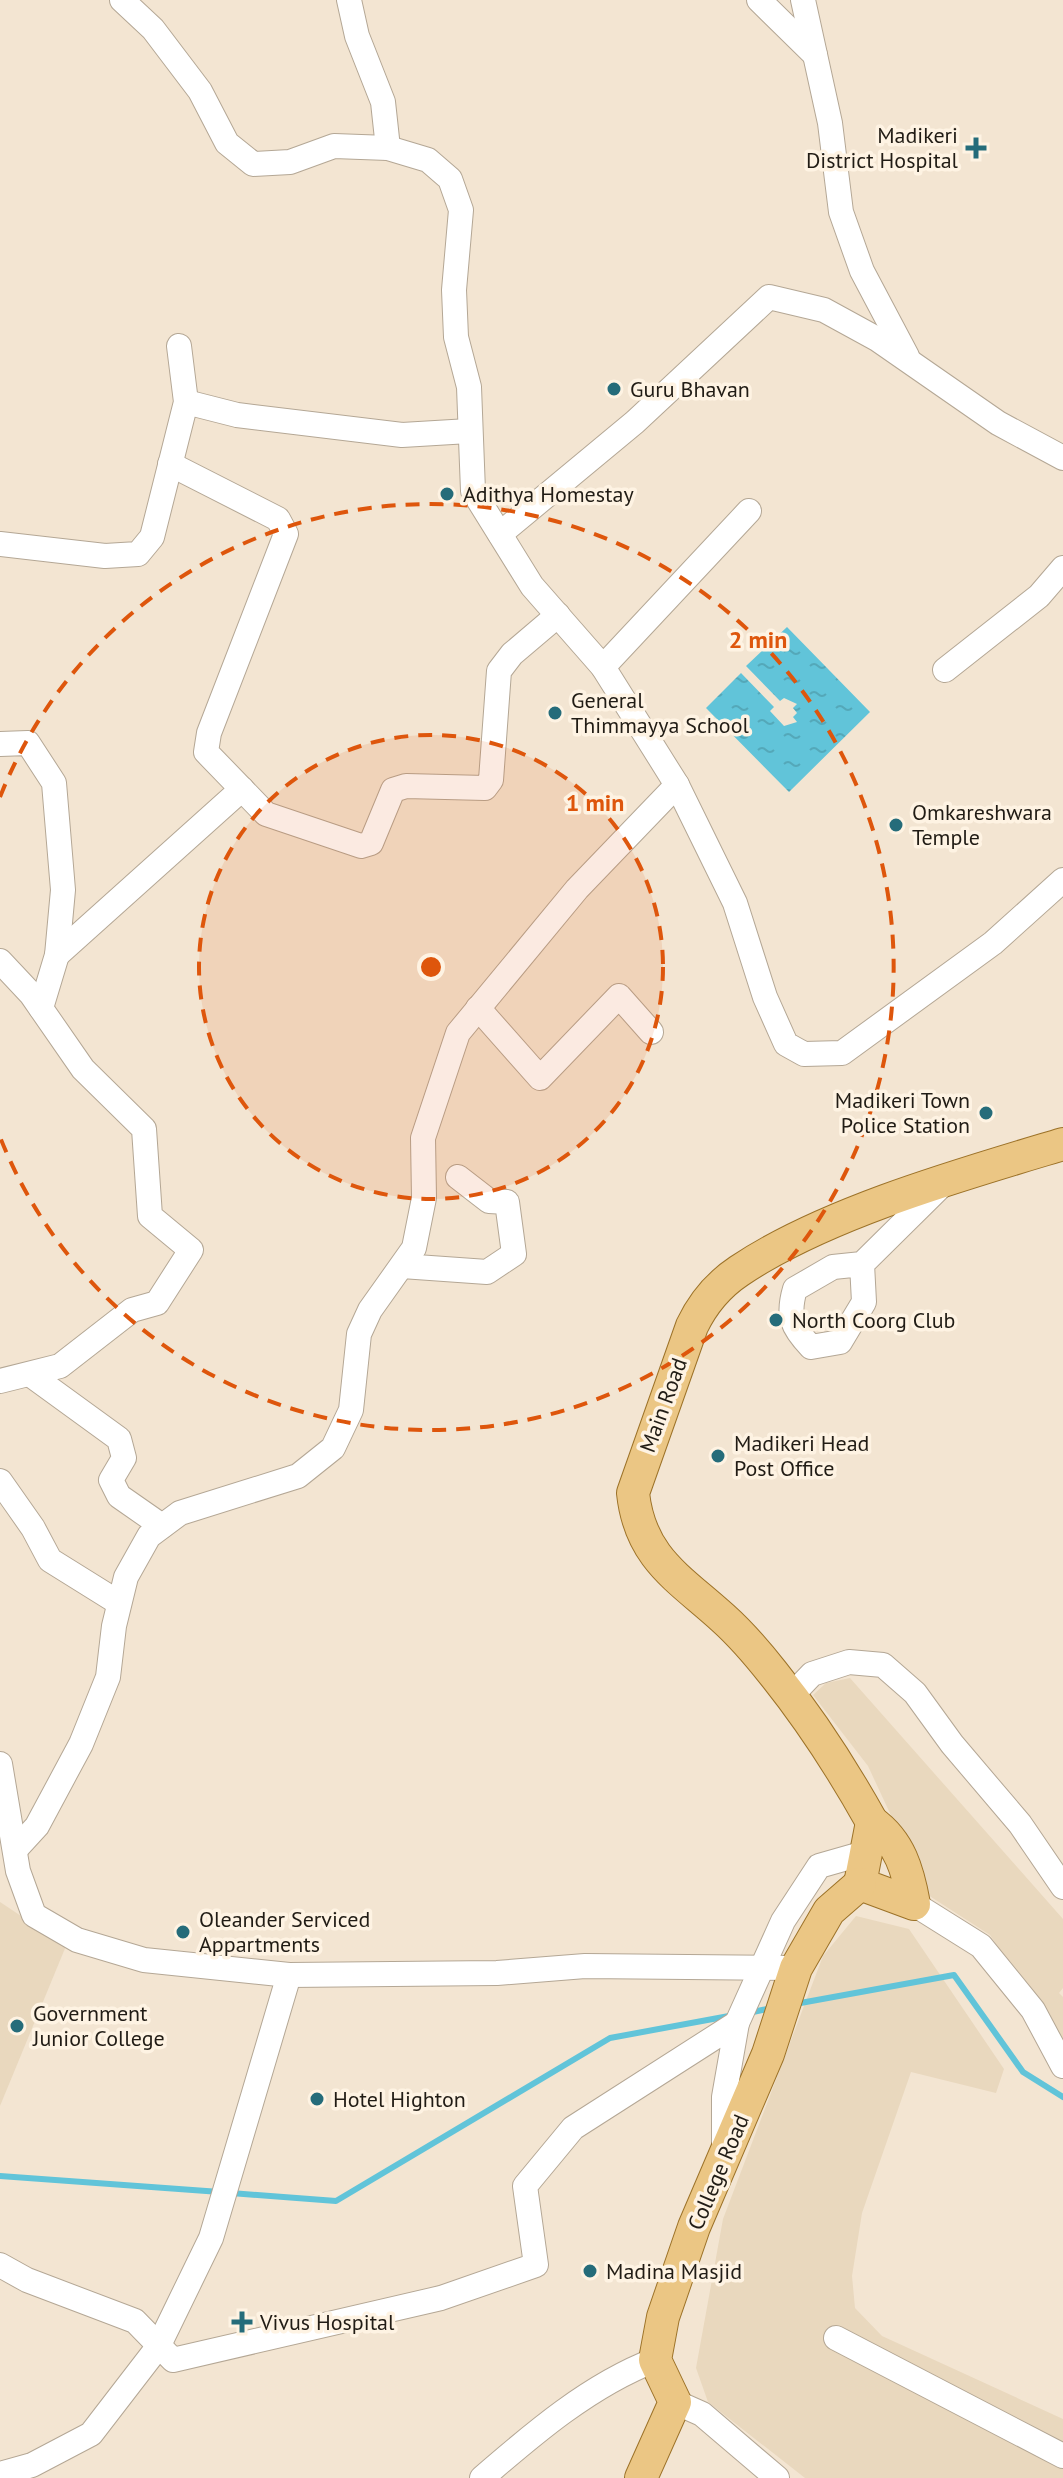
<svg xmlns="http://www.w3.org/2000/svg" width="1063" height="2478" font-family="'PT Sans',sans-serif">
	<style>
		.built { fill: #e9d8be }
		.water { fill: url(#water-ripples) }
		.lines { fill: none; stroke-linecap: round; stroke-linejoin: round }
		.stream { stroke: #61c4d9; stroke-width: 6 }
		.minor-casing { stroke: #b4a795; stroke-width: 26 }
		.major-casing { stroke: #9c7228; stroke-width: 34 }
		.minor { stroke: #fff; stroke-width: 24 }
		.major { stroke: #ebc684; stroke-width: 32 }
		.ring { fill: none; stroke: #de560c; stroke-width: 4; stroke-dasharray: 14 10 }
		.poi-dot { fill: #256c7a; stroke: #fef3e3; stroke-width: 3 }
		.labels { text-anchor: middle; stroke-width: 7; stroke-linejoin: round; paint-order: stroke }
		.poi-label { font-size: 22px; fill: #211c15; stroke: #fef3e3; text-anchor: start }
		.street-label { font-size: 22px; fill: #211c15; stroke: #fef3e3 }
		.centre { fill: #de560c; stroke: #fef3e3; stroke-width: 4 }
		.ring-label { font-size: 24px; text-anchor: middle; font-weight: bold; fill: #de560c; stroke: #fef3e3; stroke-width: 7; stroke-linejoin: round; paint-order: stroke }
	</style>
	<defs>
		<pattern id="water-ripples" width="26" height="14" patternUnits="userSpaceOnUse" patternTransform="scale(2)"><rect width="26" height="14" fill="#61c4d9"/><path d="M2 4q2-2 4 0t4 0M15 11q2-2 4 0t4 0" fill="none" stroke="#54a8b9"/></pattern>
	</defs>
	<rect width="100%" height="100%" fill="#f3e5d2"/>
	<g class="built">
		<path d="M850,1678L1063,1919V1988L1059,1993L1063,1997V2045L990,1935L928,1895L868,1766L813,1695L826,1683Z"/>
		<path d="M0,1902L66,1946L0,2106Z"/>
		<path d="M856,1916L909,1929L1004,2069L996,2093L911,2072L862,2213L852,2276L855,2308L882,2336L1063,2419V2478H805L708,2402L696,2368L723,2219L823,1956Z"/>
	</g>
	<path class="water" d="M787,627L870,712L789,792L706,708L741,673L774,707L770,711L784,726L797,722L793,717L797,713L793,708L797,704L784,698L780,701L746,666Z"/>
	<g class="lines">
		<g class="stream">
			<path d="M795,2004L954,1975L1023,2072L1063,2097"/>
			<path d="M748,2013L772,2008"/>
			<path d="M0,2176L220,2192"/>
			<path d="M231,2193L336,2201L610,2038L729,2016"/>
		</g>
		<g class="minor-casing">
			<g id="minor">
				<path d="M122,0L153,29L200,91L227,143L253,164L290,162L334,146L388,148L428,160L450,179L461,210L454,290L456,337L469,387L473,491L532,586L603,667L677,785L735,903L765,997L786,1044L804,1054L842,1053L993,943L1063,880"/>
				<path d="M349,0L357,36L383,102L388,148"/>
				<path d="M759,0L815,55"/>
				<path d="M803,0L830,123L841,212L862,271L907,356"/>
				<path d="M186,402L237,415L402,435L469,431"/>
				<path d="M170,464L278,519L286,534L209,733L206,752L266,814L361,846L371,843L393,790L406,786L485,788L491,780L499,671L512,654L558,615"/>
				<path d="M500,534L635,422L769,297L824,310L877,339L998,423L1063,458"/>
				<path d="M0,544L105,556L138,554L152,537L186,402L179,346"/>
				<path d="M603,667L749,511"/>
				<path d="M945,670L1039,596L1063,568"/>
				<path d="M0,744L28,743L54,783L63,890L57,955L41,1008"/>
				<path d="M57,955L242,789"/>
				<path d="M0,961L31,994L83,1069L144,1129L150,1216L191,1250L157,1303L132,1310L60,1366L0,1381"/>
				<path d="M478,1008L540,1078L619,996L651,1032"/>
				<path d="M862,1264L833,1267L795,1289C787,1316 792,1327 811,1347L840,1342L864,1302L862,1264L944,1183"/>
				<path d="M402,1266L487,1272L514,1254L507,1202L489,1201L458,1177"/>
				<path d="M31,1375L119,1439L124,1458L111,1480L119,1496L162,1526"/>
				<path d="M0,1481L33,1528L50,1560L119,1603"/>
				<path d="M791,1696L812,1674L849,1662L883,1665L915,1693L952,1744L1020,1824L1063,1887"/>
				<path d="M0,1764L18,1871L34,1915L77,1940L144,1960L289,1975L497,1973L585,1966L796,1968"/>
				<path d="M15,1850L37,1826L81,1744L108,1677L114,1626L126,1577L149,1536L180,1513L298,1476L333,1448L351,1410L359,1334L370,1310L414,1248L424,1198L423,1138L458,1033L577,889L677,785"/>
				<path d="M914,1904L981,1946L1033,2010L1063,2066"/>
				<path d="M737,2023L783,1921L819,1866L868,1852"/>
				<path d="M0,2265L27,2280L135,2321L173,2360L441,2298L536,2265L525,2186L573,2128L737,2023L724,2097V2150"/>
				<path d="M836,2338L1063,2456"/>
				<path d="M675,2402L702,2414L777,2478"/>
				<path d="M0,2474L32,2465L91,2434L158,2347L211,2238L289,1975"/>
				<path d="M482,2478C534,2433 590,2385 655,2360"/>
			</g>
		</g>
		<g class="major-casing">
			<g id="major">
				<path d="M872,1822C843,1770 810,1719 773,1673C758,1654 742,1635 723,1618C679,1578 640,1558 633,1493L692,1326C703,1303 718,1285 739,1271C825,1213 963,1174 1063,1144"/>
				<path d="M872,1822C900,1842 908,1871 914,1904L860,1884Z"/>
				<path d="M641,2478L675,2402L655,2360L663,2317L694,2227L768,2054L796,1968L829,1911L860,1884"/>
			</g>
		</g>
		<use href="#minor" class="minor"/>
		<use href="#major" class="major"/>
	</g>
	<circle cx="431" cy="967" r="232" fill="#de560c" fill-opacity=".12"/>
	<g class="ring">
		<circle cx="431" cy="967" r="232"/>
		<path d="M0 797A463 463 0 1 1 0 1137"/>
	</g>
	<g class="poi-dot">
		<path d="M972 136h8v8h8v8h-8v8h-8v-8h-8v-8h8z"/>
		<circle cx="614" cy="389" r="8"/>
		<circle cx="447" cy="494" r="8"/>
		<circle cx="555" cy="713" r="8"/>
		<circle cx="896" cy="825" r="8"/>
		<circle cx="986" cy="1113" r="8"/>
		<circle cx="776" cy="1320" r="8"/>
		<circle cx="718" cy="1456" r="8"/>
		<circle cx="183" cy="1932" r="8"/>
		<circle cx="17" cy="2026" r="8"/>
		<circle cx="317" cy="2099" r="8"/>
		<circle cx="590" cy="2271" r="8"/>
		<path d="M238 2310h8v8h8v8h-8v8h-8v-8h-8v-8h8z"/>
	</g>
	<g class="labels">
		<g class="poi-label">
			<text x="958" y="143" text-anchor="end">Madikeri<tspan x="958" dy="25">District Hospital</tspan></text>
			<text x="630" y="397">Guru Bhavan</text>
			<text x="463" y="502">Adithya Homestay</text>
			<text x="571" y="708">General<tspan x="571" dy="25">Thimmayya School</tspan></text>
			<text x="912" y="820">Omkareshwara<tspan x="912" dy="25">Temple</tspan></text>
			<text x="970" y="1108" text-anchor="end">Madikeri Town<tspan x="970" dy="25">Police Station</tspan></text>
			<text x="792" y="1328">North Coorg Club</text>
			<text x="734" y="1451">Madikeri Head<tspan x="734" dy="25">Post Office</tspan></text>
			<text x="199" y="1927">Oleander Serviced<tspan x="199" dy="25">Appartments</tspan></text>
			<text x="33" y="2021">Government<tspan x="33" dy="25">Junior College</tspan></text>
			<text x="333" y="2107">Hotel Highton</text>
			<text x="606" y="2279">Madina Masjid</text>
			<text x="260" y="2330">Vivus Hospital</text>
		</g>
		<g class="street-label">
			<text transform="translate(663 1405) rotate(-70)" y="8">Main Road</text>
			<text transform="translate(718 2172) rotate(-67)" y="8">College Road</text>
		</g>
	</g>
	<circle cx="431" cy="967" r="12" class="centre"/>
	<g class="ring-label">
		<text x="758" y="648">2 min</text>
		<text x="595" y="811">1 min</text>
	</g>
</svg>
